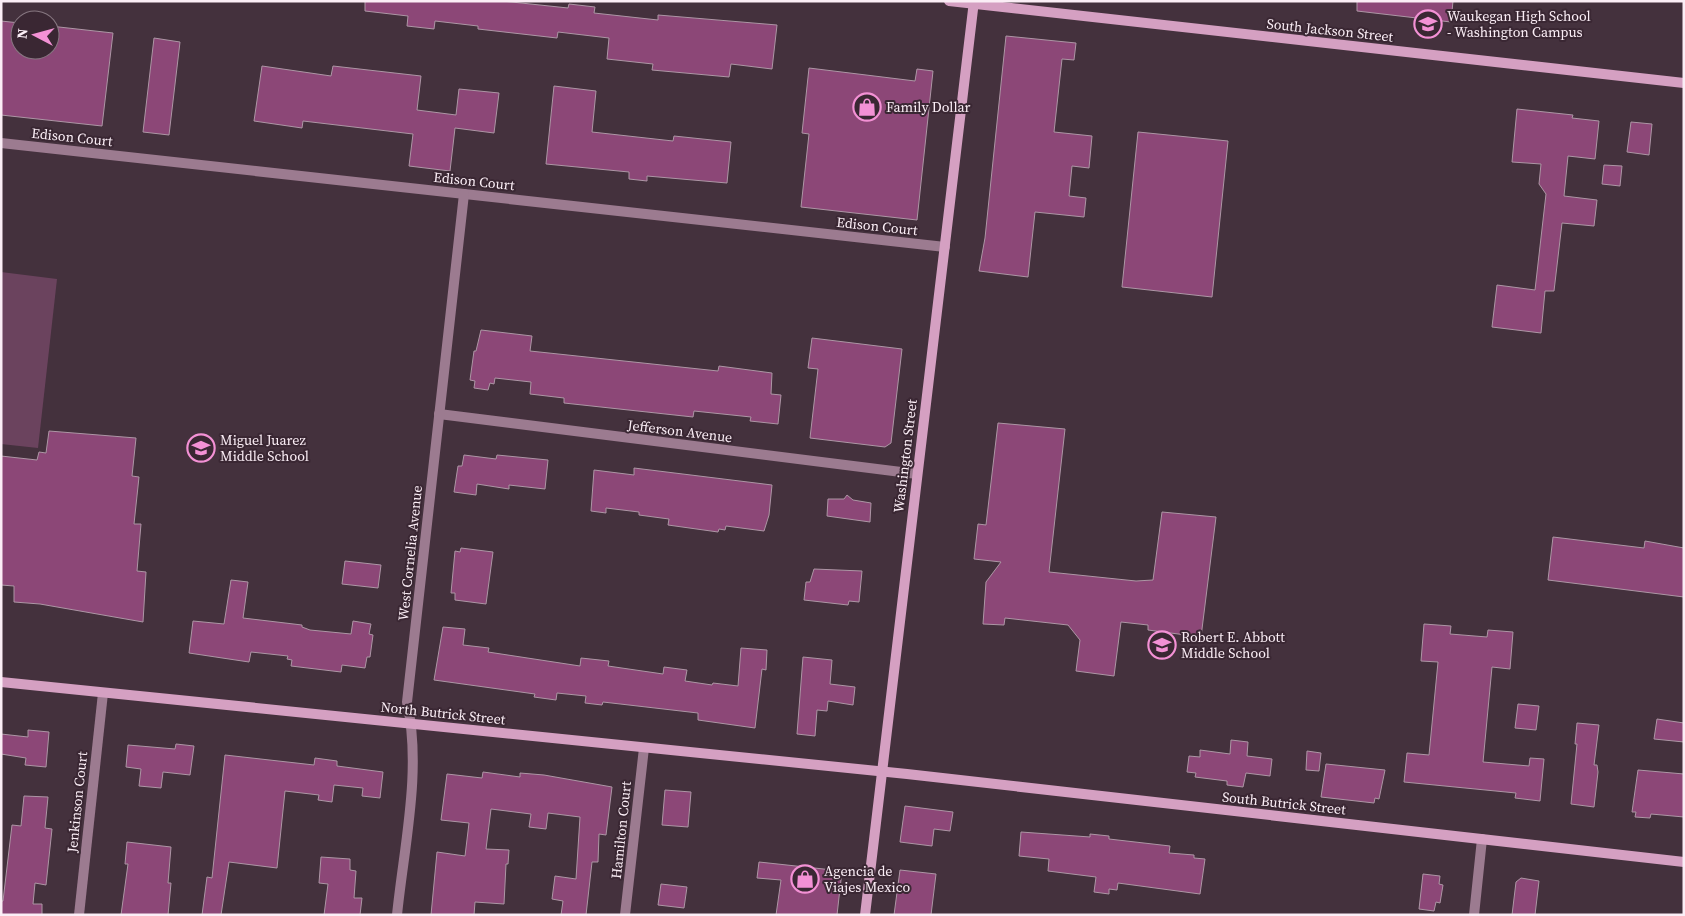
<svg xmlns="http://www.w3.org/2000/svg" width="1685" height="916" font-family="'Source Serif 4',serif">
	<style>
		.green { fill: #6b435e }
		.building { fill: #8c4777; stroke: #ad96a5 }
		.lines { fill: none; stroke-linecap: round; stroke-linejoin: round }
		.street { stroke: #9c7b90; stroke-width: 10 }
		.secondary { stroke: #d5a0c2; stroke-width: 10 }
		.labels { text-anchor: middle; stroke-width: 4; stroke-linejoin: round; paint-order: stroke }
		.poi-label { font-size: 14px; fill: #fbeef6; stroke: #3a2733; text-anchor: start }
		.street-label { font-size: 14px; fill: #fbeef6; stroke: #3a2733 }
	</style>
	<rect width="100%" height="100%" fill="#44313d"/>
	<path class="green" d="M1,272L57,279L38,448L1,444Z"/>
	<g class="building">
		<path d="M365,1H502L568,8L569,4L595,7L594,13L658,20V15L777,25L772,69L731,64L729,77L652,70L653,64L607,59L609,38L558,32L557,38L478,29V26L435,21L434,29L407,26L408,16L365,11Z"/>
		<path d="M1357,1H1453L1451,22L1357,11Z"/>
		<path d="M1,21L20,23V50H50V26L113,33L102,126L1,115Z"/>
		<path d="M1006,36L1076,43L1074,60L1062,59L1054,132L1092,136L1089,168L1072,166L1069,196L1086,198L1084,217L1035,212L1028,277L979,271L985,238Z"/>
		<path d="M154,38L180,42L169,135L143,132Z"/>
		<path d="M262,66L331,76L333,66L421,76L417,110L456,115L459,89L499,93L494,133L455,128L450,171L409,166L413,134L303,121L302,128L254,121Z"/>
		<path d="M809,68L915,81L917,69L933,71L917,220L801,207L809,134L802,133Z"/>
		<path d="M554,86L596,91L592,132L673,141L674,136L731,142L727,183L647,176V181L629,179V172L546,164Z"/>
		<path d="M1517,109L1573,115L1572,118L1599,121L1595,159L1568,156L1564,196L1597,200L1594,226L1562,223L1554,291H1545L1541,333L1492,327L1497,285L1535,290L1546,194L1539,184L1541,164L1512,162Z"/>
		<path d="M1631,122L1652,124L1649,155L1627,152Z"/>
		<path d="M1138,132L1228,141L1212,297L1122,287Z"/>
		<path d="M1604,165L1622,166L1620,186L1602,184Z"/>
		<path d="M481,330L532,336L530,351L718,371L719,366L772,373L771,394L781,395L778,424L750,421L751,417L694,411L693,417L564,403V398L530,394L531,382L495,378L494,384L490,383L488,390L474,388L475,381L470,380L474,351H476Z"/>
		<path d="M812,338L902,349L891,443L885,447L810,438L818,369L808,368Z"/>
		<path d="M998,423L1065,429L1049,572L1136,581L1153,580L1162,512L1216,517L1201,637L1148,630V625L1121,622L1114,676L1076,671L1080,640L1068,625L1005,618L1004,625L983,624L986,582L1001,562L974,559L978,524L986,525Z"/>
		<path d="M49,431L136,438L132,476L139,477L134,524H141L137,571L146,572L143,622L40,604L14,602V586L1,585V456L37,460L39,452L46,453Z"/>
		<path d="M464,455L496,459L497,455L548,460L545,489L509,485V489L477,484L476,495L454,492L458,466H462Z"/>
		<path d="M634,468L772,485L769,515L764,531L726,526L725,530L719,529L718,532L668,525L669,519L639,515V512L606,508V513L591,511L594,470L634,475Z"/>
		<path d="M847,495L853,500L871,503L870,522L827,516L828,499H844Z"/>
		<path d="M1553,537L1644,548L1645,541L1684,548V597L1548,580Z"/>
		<path d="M461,548L493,552L486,604L455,600V593H451L455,551L460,552Z"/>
		<path d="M345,561L381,565L378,588L342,584Z"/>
		<path d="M814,569L862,571L859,602L849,601L848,605L804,600L806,582H810Z"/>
		<path d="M231,580L248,582L243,618L302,625V627L310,630L351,634L353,621L371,624L369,634L373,635L370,657H367L365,668L342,665L341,672L291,666L292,660L287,659L288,656L251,652L249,662L189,653L193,621L224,624Z"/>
		<path d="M1424,624L1451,626L1450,634L1487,637L1488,630L1513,632L1510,669L1492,667L1483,762L1529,766L1530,758L1544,759L1540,801L1515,798L1516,793L1404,782L1407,753L1429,755L1438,662L1421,661Z"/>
		<path d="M443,627L465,629L463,645L489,648L488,652L580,666L581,658L609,661L608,666L663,674L664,667L687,670L685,681L712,685L713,683L738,686L741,648L767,650L766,670L762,669L755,728L698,720V713L603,702L602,705L585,703L586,696L557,693L556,700L534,697L535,694L434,680Z"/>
		<path d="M803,657L832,660L830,684L855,687L853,705L828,701L827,711L817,710L815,736L797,734Z"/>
		<path d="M1518,704L1539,706L1536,730L1515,728Z"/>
		<path d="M1657,719L1684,723V742L1654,739Z"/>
		<path d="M1577,723L1599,725L1594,765H1597L1598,772L1594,807L1571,804L1577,744H1575Z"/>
		<path d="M28,730L49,732L46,767L25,765L26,758L1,754V734L28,737Z"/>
		<path d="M1231,740L1248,742L1247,756L1272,759L1270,776L1246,773L1243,787L1227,785V781L1195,777L1196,773L1187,772L1189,756L1200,757V750L1230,754Z"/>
		<path d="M176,744L194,746L190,775L163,772L161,788L139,786L141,769L126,767L128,745L175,749Z"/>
		<path d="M1307,751L1321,753L1319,771L1306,770Z"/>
		<path d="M225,755L314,765L315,758L337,761V766L383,772L380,798L362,796L363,788L334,785L332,802L318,800L319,795L285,791L277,868L229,862L221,915H202L207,877L212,878Z"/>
		<path d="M1326,764L1385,770L1379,799L1375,798L1374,803L1321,797Z"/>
		<path d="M1638,770L1684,774V817L1651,814L1650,818L1635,817L1636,812H1632Z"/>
		<path d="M483,772L520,777V773L544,775L612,787L606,835L599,834L598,862H592L586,915H561L563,901L552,899L555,876L576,879L580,817L548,813L546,829L529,827L531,814L491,809L486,849L509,850L508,864H506L504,904L475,902L474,915H431L437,852L465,856L469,823L441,820L447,774L482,778Z"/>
		<path d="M665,790L691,792L688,827L662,825Z"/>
		<path d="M24,796L48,797L45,828L52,829L46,885L35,883L33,904H42V915H1V901H3L12,825L21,826Z"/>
		<path d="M905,806L953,812L950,831L934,829L932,846L900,842Z"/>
		<path d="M1021,832L1090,837V834L1109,836V839L1170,846L1169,853L1194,855V858L1205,859L1200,894L1118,883L1117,890L1109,889V894L1094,892L1096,877L1048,871L1049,859L1019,856Z"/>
		<path d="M127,842L171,847L168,883H171L168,915H121L128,864H125Z"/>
		<path d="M321,857L350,859V870L356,871L354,898H362L360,915H324L328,884L319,883Z"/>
		<path d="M759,862L842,871L837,915H776L781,880L757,878Z"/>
		<path d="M900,870L936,874L931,915H894Z"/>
		<path d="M1423,874L1440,876L1439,884L1443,885L1440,903L1436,902L1434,911L1419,909Z"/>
		<path d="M1521,878L1539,881L1535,915H1512L1516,882Z"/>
		<path d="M661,884L687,887L684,908L658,905Z"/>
	</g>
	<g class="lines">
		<g class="street">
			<path d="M1,143L945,247"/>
			<path d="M439,414L917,474"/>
			<path d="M79,915L103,693"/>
			<path d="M397,915C404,846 422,770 407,702L464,194"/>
			<path d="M625,915L644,748"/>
			<path d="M1474,915L1482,839"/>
		</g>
		<g class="secondary">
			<path d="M949,1L1684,83"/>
			<path d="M1,682L907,774L1684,862"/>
			<path d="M865,915L974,1"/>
		</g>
	</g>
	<defs>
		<g id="school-ring" transform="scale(1.4375)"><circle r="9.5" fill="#3a2733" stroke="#f391d5" stroke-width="1.5"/><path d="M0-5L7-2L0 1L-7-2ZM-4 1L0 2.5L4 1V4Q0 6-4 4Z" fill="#f391d5"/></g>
		<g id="shop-ring" transform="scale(1.4375)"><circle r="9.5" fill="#3a2733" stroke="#f391d5" stroke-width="1.5"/><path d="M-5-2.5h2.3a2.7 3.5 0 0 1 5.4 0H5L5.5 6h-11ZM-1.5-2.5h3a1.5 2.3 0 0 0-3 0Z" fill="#f391d5"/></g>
	</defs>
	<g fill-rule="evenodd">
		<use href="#school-ring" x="1428" y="24"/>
		<use href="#shop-ring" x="867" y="107"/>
		<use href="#school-ring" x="201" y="448"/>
		<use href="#school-ring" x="1162" y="645"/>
		<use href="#shop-ring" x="805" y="879"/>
	</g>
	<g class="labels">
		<g class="poi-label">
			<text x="1447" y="21">Waukegan High School<tspan x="1447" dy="16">- Washington Campus</tspan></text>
			<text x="886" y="112">Family Dollar</text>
			<text x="220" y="445">Miguel Juarez<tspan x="220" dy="16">Middle School</tspan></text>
			<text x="1181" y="642">Robert E. Abbott<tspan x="1181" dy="16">Middle School</tspan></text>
			<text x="824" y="876">Agencia de<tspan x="824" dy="16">Viajes Mexico</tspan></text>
		</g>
		<g class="street-label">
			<text transform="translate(1330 30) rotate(6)" y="5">South Jackson Street</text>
			<text transform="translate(72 137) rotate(6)" y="5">Edison Court</text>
			<text transform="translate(474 181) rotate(6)" y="5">Edison Court</text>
			<text transform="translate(877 226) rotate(6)" y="5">Edison Court</text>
			<text transform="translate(680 431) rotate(7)" y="5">Jefferson Avenue</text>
			<text transform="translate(905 456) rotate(-83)" y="5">Washington Street</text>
			<text transform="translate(410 553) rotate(-84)" y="5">West Cornelia Avenue</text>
			<text transform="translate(443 713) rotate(6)" y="5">North Butrick Street</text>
			<text transform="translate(77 802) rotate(-84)" y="5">Jenkinson Court</text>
			<text transform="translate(1284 803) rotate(6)" y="5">South Butrick Street</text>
			<text transform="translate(621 830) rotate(-84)" y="5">Hamilton Court</text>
		</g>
	</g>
	<rect width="1685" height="916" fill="none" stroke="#fbeef6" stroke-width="5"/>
	<g transform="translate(35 35) rotate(276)"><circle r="24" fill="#3a2733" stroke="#877781"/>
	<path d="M0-4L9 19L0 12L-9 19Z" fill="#f391d5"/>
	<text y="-8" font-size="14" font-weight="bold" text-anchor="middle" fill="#fbeef6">N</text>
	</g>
</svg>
